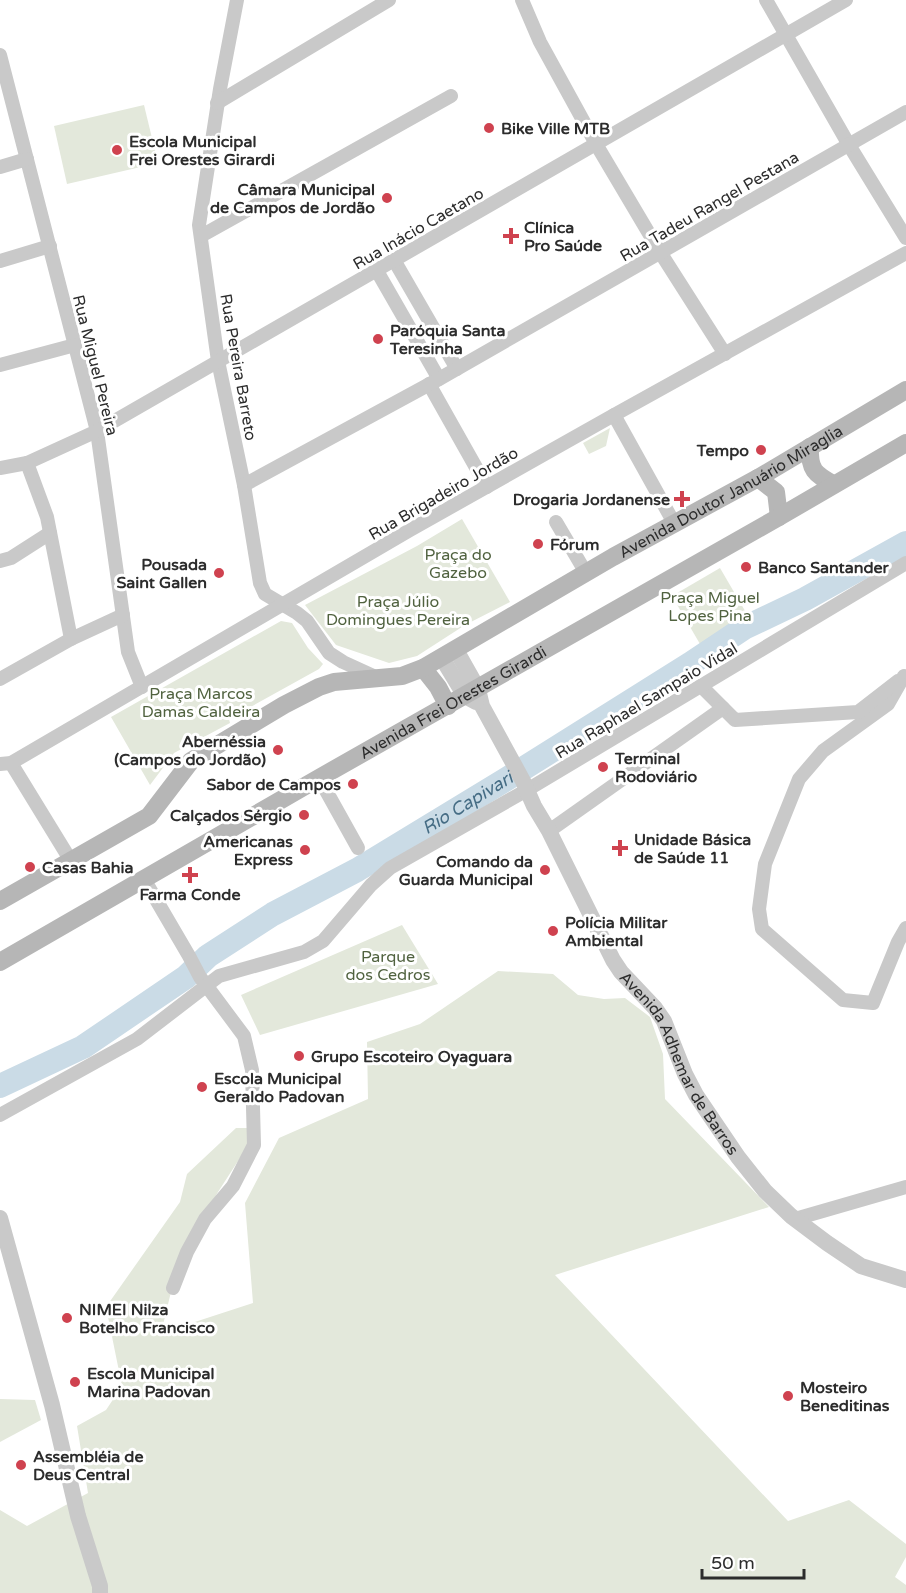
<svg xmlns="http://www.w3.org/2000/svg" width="906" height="1593" font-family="'Varela Round',sans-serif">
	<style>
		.green { fill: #e3e8db }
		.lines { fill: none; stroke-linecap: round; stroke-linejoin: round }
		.river { stroke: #cadbe6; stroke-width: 24 }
		.minor { stroke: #c9c9c9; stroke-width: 14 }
		.tertiary { stroke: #c9c9c9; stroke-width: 16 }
		.secondary { stroke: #b6b6b6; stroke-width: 18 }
		.poi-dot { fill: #cf424f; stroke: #fff; stroke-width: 2 }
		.labels { text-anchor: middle; stroke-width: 6; stroke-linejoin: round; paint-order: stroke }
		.poi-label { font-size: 16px; font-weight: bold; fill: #2c2c2c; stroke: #fff; text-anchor: start }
		.street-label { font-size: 16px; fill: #2c2c2c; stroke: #fff }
		.park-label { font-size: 16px; fill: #50623f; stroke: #fff }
		.water-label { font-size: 18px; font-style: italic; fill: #456c84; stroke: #fff }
	</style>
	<rect width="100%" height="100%" fill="#fff"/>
	<g class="green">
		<path d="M144,105L158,163L67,184L54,126Z"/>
		<path d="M610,428L606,446L589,454L583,443Z"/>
		<path d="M462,519L510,602L465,625L417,656L389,663L336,645L305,605L417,546Z"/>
		<path d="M720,568L748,616L700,644L672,596Z"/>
		<path d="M281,621L292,623L308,648L323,664L319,669L229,719L230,723L174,753L150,785L111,717Z"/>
		<path d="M402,925L438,984L260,1035L241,995Z"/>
		<path d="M498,971L553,974L578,995L604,999L625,998L650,1017L663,1054L665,1099L769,1207L555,1275L788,1521L849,1500L906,1544V1557L895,1577L906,1585V1593H0V1510L27,1526L88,1493L77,1426L106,1410L122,1386L106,1307L180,1202L187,1174L236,1128H248L249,1144L218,1192L179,1259L161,1333L253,1303L245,1203L279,1138L368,1099L367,1042L420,1024Z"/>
		<path d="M0,1399L35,1400L41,1420L0,1442Z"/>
	</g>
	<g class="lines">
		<path class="river" id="s1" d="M0,1086L83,1047L186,977L208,956L273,914L357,870L505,780L690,664L744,628L805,599L906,543"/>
		<g class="minor">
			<path d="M237,0L220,89L199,225L218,361L244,485L260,583L265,594L297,613L307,621L329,653L343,662L378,678"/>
			<path d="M522,0L540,42L596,144L660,252L725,354"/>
			<path d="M766,0L849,145L906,238"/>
			<path d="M0,55L97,431L128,652L142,687"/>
			<path d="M217,103L389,0"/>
			<path d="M0,167L27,159"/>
			<path d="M201,236L451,96"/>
			<path d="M394,260L457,369"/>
			<path d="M0,261L50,246"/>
			<path d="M377,271L439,379"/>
			<path d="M0,365L75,345"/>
			<path d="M429,384L487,487"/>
			<path d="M614,415L674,523"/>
			<path d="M27,463L47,517L71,639"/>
			<path d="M0,468L27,463L97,431L846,0"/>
			<path d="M244,485L439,379L906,112"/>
			<path d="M556,522L586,573"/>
			<path d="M0,561L11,558L50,533"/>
			<path d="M904,676L888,704L823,751L799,779L765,864L759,909L762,929L843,1000L873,1003L898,942L906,928"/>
			<path d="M0,679L71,639L123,615"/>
			<path d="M701,686L735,720L858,712L898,681"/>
			<path d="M11,763L71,861"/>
			<path d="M0,764L11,763L410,530L614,415L906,253"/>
			<path d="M319,778L358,848"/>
			<path d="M549,831L723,708"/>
			<path d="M144,879L189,956L200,977L244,1036L252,1070L254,1145L233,1186L205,1219L187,1252L173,1288"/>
			<path d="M0,1115L137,1039L219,976L304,952L323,941L371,885L390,868L527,790L906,563"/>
			<path d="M795,1219L906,1187"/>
		</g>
		<g class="tertiary">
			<path id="s2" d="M456,650L478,689L482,706L523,781L534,806L549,831L613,960L621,972L655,1008L664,1021L685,1074L696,1095L738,1157L765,1191L791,1216L827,1243L861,1266L906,1280"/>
			<path d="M442,658L465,696L476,702"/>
			<path d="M0,1218L52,1405L78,1516L100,1586V1593"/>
		</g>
		<g class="secondary">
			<path d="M810,447C809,470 815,474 833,484"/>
			<path d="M758,478L776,492L779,517"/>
			<path d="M423,668L438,687L448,706"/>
			<path id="s3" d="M0,901L149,816L191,761L284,705L319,687L334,682L402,676L423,668L613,557L758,478L906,390"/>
			<path id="s4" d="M0,962L319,778L779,517L906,443"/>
		</g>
	</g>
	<g class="poi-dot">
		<circle cx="489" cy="128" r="6"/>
		<circle cx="117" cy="150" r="6"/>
		<circle cx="387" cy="198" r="6"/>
		<path d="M508 227h6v6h6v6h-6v6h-6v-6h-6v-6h6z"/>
		<circle cx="378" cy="339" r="6"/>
		<circle cx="761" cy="450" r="6"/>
		<path d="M679 490h6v6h6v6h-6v6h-6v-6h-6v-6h6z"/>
		<circle cx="538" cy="544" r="6"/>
		<circle cx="746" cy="567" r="6"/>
		<circle cx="219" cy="573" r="6"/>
		<circle cx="278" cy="750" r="6"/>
		<circle cx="603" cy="767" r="6"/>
		<circle cx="353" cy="784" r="6"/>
		<circle cx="304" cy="815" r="6"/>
		<path d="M617 839h6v6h6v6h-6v6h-6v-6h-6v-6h6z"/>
		<circle cx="305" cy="850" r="6"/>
		<circle cx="30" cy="867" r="6"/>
		<circle cx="545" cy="870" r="6"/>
		<path d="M187 866h6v6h6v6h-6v6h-6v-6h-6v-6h6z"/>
		<circle cx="553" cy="931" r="6"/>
		<circle cx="299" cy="1056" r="6"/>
		<circle cx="202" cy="1087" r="6"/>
		<circle cx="67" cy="1318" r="6"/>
		<circle cx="75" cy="1382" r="6"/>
		<circle cx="788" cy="1396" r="6"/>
		<circle cx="21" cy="1465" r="6"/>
	</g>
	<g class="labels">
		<g class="poi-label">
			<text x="501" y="134">Bike Ville MTB</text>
			<text x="129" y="147">Escola Municipal<tspan x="129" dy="18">Frei Orestes Girardi</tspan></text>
			<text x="375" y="195" text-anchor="end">Câmara Municipal<tspan x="375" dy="18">de Campos de Jordão</tspan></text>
			<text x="524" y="233">Clínica<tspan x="524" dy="18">Pro Saúde</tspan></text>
			<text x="390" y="336">Paróquia Santa<tspan x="390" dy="18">Teresinha</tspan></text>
			<text x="749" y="456" text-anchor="end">Tempo</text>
			<text x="670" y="505" text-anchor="end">Drogaria Jordanense</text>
			<text x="550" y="550">Fórum</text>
			<text x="207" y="570" text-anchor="end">Pousada<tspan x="207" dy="18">Saint Gallen</tspan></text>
			<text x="758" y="573">Banco Santander</text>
			<text x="266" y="747" text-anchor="end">Abernéssia<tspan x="266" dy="18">(Campos do Jordão)</tspan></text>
			<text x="615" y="764">Terminal<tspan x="615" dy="18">Rodoviário</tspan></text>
			<text x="341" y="790" text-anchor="end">Sabor de Campos</text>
			<text x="292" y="821" text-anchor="end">Calçados Sérgio</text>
			<text x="634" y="845">Unidade Básica<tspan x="634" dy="18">de Saúde 11</tspan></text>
			<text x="293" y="847" text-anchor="end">Americanas<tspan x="293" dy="18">Express</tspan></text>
			<text x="533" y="867" text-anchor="end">Comando da<tspan x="533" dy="18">Guarda Municipal</tspan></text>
			<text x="42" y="873">Casas Bahia</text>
			<text x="190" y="900" text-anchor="middle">Farma Conde</text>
			<text x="565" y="928">Polícia Militar<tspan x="565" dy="18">Ambiental</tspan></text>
			<text x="311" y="1062">Grupo Escoteiro Oyaguara</text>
			<text x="214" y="1084">Escola Municipal<tspan x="214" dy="18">Geraldo Padovan</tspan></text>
			<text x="79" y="1315">NIMEI Nilza<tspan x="79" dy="18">Botelho Francisco</tspan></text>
			<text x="87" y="1379">Escola Municipal<tspan x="87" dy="18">Marina Padovan</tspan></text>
			<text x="800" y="1393">Mosteiro<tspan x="800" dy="18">Beneditinas</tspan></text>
			<text x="33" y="1462">Assembléia de<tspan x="33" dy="18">Deus Central</tspan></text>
		</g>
		<g class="street-label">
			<text transform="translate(709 206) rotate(-30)" y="6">Rua Tadeu Rangel Pestana</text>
			<text transform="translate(418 228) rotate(-30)" y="6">Rua Inácio Caetano</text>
			<text transform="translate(96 365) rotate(76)" y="6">Rua Miguel Pereira</text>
			<text transform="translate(239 367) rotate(80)" y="6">Rua Pereira Barreto</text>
			<text dy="6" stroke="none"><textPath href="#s3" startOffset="850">Avenida Doutor Januário Miraglia</textPath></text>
			<text transform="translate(443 493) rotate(-30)" y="6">Rua Brigadeiro Jordão</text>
			<text transform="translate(646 700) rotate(-31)" y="6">Rua Raphael Sampaio Vidal</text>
			<text dy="6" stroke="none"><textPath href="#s4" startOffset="522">Avenida Frei Orestes Girardi</textPath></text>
			<text dy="6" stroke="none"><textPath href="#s2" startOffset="472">Avenida Adhemar de Barros</textPath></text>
		</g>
		<g class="park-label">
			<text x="458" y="560">Praça do<tspan x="458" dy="18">Gazebo</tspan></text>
			<text x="710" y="603">Praça Miguel<tspan x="710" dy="18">Lopes Pina</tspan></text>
			<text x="398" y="607">Praça Júlio<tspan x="398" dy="18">Domingues Pereira</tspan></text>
			<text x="201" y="699">Praça Marcos<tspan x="201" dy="18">Damas Caldeira</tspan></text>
			<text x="388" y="962">Parque<tspan x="388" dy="18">dos Cedros</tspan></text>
		</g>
		<g class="water-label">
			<text dy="6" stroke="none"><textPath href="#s1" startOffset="548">Rio Capivari</textPath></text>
		</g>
	</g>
	<path d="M702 1569v9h102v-9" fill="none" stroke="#2c2c2c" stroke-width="3"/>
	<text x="711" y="1569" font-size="18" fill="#2c2c2c" stroke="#ffffff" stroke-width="4.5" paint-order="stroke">50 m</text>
</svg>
